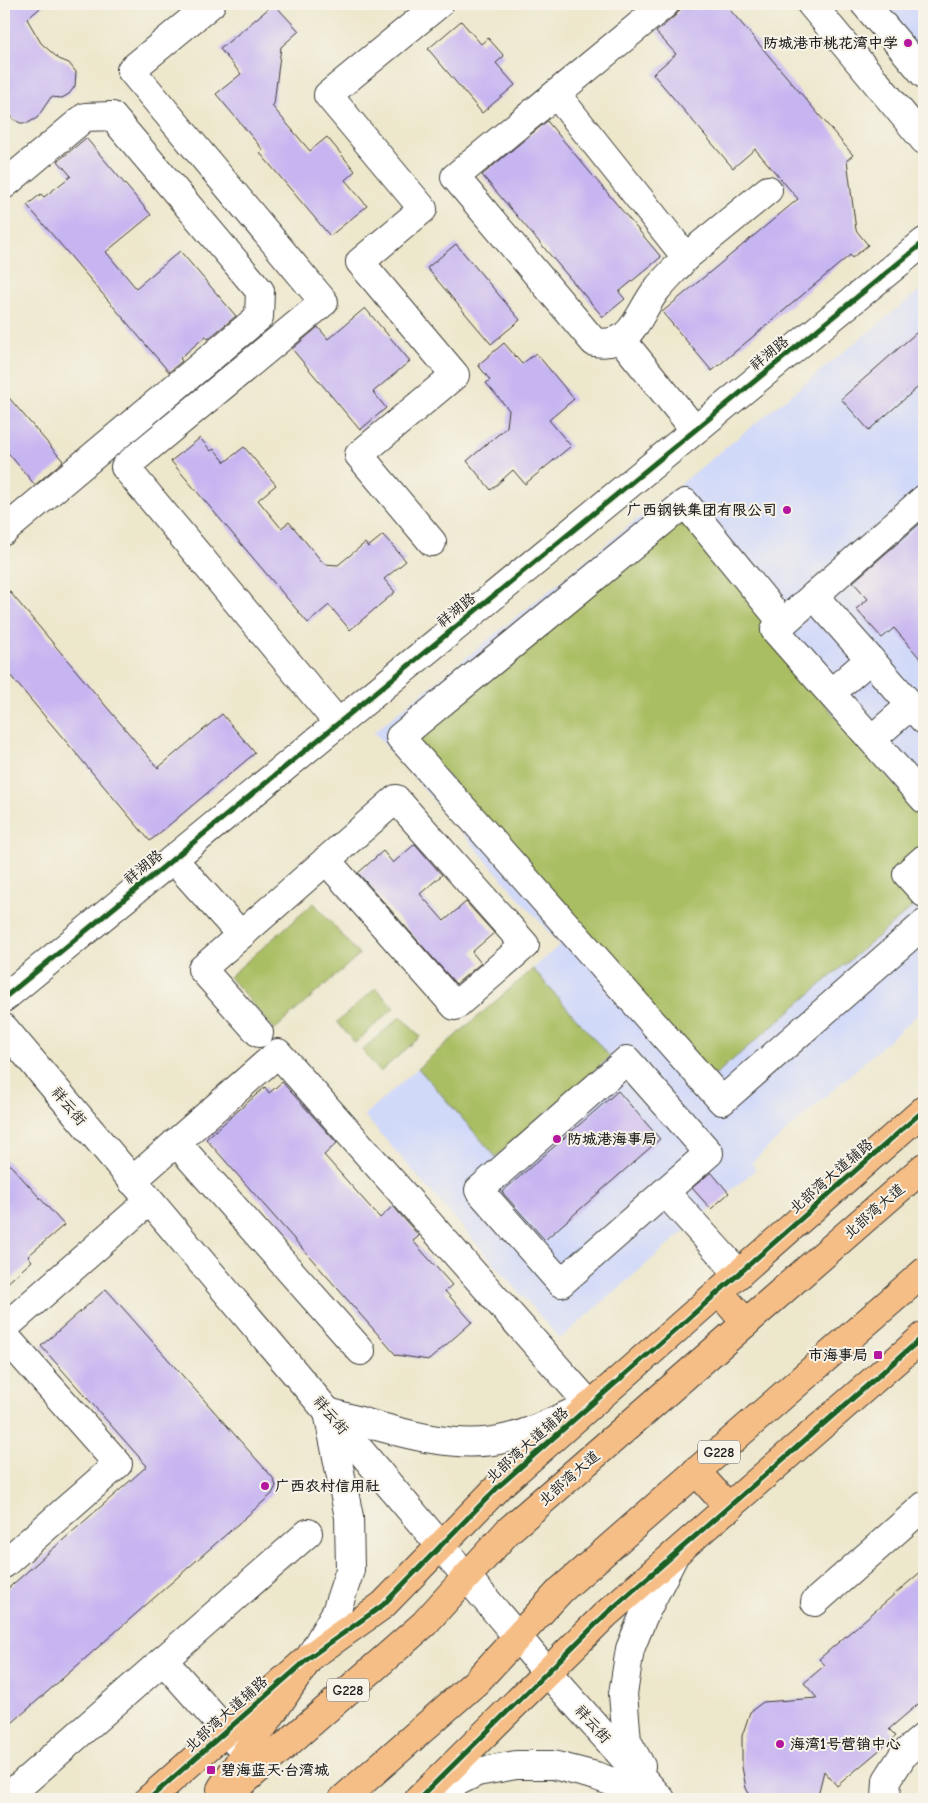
<svg xmlns="http://www.w3.org/2000/svg" width="928" height="1803" font-family="'Comic Neue','LXGW WenKai TC',sans-serif">
	<style>
		.built { fill: #d1d9f9 }
		.green { fill: #a9be62; stroke: #626d3f }
		.building { fill: #c7b5f1 }
		.lines { fill: none; stroke-linecap: round; stroke-linejoin: round }
		.minor-casing { stroke: #3b3a36; stroke-width: 30 }
		.major-casing { stroke: #3b3a36; stroke-width: 30 }
		.highway-casing { stroke: #3b3a36; stroke-width: 30 }
		.minor { stroke: #fff; stroke-width: 28 }
		.major { stroke: #f6be87; stroke-width: 28 }
		.highway { stroke: #f6be87; stroke-width: 28 }
		.cycleway-casing { stroke: #f7f3e8; stroke-width: 8 }
		.cycleway { stroke: #1b5e20; stroke-width: 5 }
		.poi-dot { fill: #b5179e; stroke: #f7f3e8; stroke-width: 2 }
		.labels { text-anchor: middle; stroke-width: 4; stroke-linejoin: round; paint-order: stroke }
		.shield { fill: #f7f3e8; stroke: #5e5c59; stroke-width: 1 }
		.shield-label { font-size: 14px; font-weight: bold; fill: #1c1c1c }
		.poi-label { font-size: 15px; font-weight: bold; fill: #1c1c1c; stroke: #f7f3e8; text-anchor: start }
		.street-label { font-size: 15px; fill: #1c1c1c; stroke: #f7f3e8 }
	</style>
	<rect width="100%" height="100%" fill="#f7f3e8"/>
	<filter id="ink" filterUnits="userSpaceOnUse"><feTurbulence type="fractalNoise" baseFrequency=".02" numOctaves="2"/><feDisplacementMap in="SourceGraphic" scale="10" xChannelSelector="R" yChannelSelector="G"/><feConvolveMatrix kernelMatrix="1 2 1 2 8 2 1 2 1" color-interpolation-filters="sRGB"/></filter>
	<filter id="wash" filterUnits="userSpaceOnUse"><feTurbulence type="fractalNoise" baseFrequency=".0096" numOctaves="4" result="noise"/><feDisplacementMap in="SourceGraphic" scale="20" xChannelSelector="R" yChannelSelector="G"/><feGaussianBlur stdDeviation="1.12" result="paint"/><feColorMatrix in="noise" values="0 0 0 0 0 0 0 0 0 0 0 0 0 0 0 0 0 1.4 0 .05"/><feComposite in="paint" operator="in"/></filter>
	<g filter="url(#wash)">
		<rect width="100%" height="100%" fill="#ede7cc"/>
		<g class="built">
			<path d="M859,4H924V81Z"/>
			<path d="M924,287V1009L751,1163L756,1169L560,1339L364,1115L560,945L374,732Z"/>
		</g>
		<g class="green">
			<path d="M679,517L770,622L761,630L924,818V849L893,876L917,903L709,1080L413,736Z"/>
			<path d="M314,903L359,955L275,1029L229,977Z"/>
			<path d="M533,969L610,1057L496,1157L418,1068Z"/>
			<path d="M376,988L394,1008L355,1043L337,1022Z"/>
			<path d="M401,1016L420,1037L380,1072L362,1050Z"/>
		</g>
		<g id="blocks">
			<g class="building">
				<path d="M4,4H45L27,19L41,43L59,59L69,63L76,72L75,86L69,94L62,98L51,97L37,118L28,123H20L12,118L4,99Z"/>
				<path d="M274,4L299,31L281,47L274,104L272,106L310,151L327,137L355,171L345,180L367,206L330,236L260,153L263,150L216,94L241,74L220,49Z"/>
				<path d="M685,4H725L853,155L847,160L856,230L868,245L852,258L850,255L712,371L662,312L798,199L755,149L733,168L653,74L676,54L656,32L675,16Z"/>
				<path d="M461,21L481,44L488,38L504,56L496,63L515,85L482,113L428,49Z"/>
				<path d="M547,121L661,257L619,292L625,299L603,317L482,175Z"/>
				<path d="M86,138L151,215L106,252L136,288L180,251L236,316L208,339L206,336L180,358L182,361L169,372L27,205L41,194L44,197L71,176L58,161Z"/>
				<path d="M456,244L520,320L491,344L427,268Z"/>
				<path d="M365,308L410,361L373,392L386,408L360,430L292,349L318,327L328,339Z"/>
				<path d="M924,326V382L869,430L841,399Z"/>
				<path d="M504,343L522,364L536,353L574,399L549,420L571,446L525,484L513,470L491,490L467,461L507,427L509,410L486,383L490,380L478,365Z"/>
				<path d="M4,392L63,461L35,485L4,448Z"/>
				<path d="M200,438L211,451L214,449L225,462L244,447L276,485L258,500L281,528L289,522L324,564L338,565L365,543L368,547L383,535L406,561L384,579L395,592L350,630L329,605L308,623L171,461Z"/>
				<path d="M924,520V663L894,628L882,638L856,609L868,599L853,582Z"/>
				<path d="M4,585L158,768L222,714L255,753L150,841L4,668Z"/>
				<path d="M415,844L442,875L420,894L444,921L466,902L494,933L472,952L481,963L456,984L358,873L383,851L393,863Z"/>
				<path d="M282,1082L337,1143L324,1155L380,1218L393,1206L419,1236L413,1241L452,1285L445,1291L472,1322L429,1360L396,1355L206,1139L265,1087L269,1093Z"/>
				<path d="M618,1091L660,1139L545,1240L502,1192Z"/>
				<path d="M4,1158L64,1225L28,1256L32,1261L4,1286Z"/>
				<path d="M711,1172L729,1193L711,1209L692,1188Z"/>
				<path d="M106,1289L273,1478L276,1486L272,1494L4,1730V1592L147,1466L41,1346Z"/>
				<path d="M924,1569V1699L889,1729L896,1736L837,1786L824,1771L817,1799H752L746,1788L742,1767V1736L750,1712L763,1702L817,1698L804,1683L825,1665L819,1659Z"/>
			</g>
		</g>
	</g>
	<g filter="url(#ink)">
		<use href="#blocks" fill-opacity="0" stroke="#3b3a36" stroke-width="1"/>
		<g class="lines">
			<g class="minor-casing">
				<g id="minor">
					<path d="M211,4L131,70L324,302L125,467L338,723"/>
					<path d="M811,4L924,140"/>
					<path d="M865,4L924,74"/>
					<path d="M556,94L686,257C677,268 666,278 657,289C637,314 634,348 594,342L455,177L665,4"/>
					<path d="M4,185L85,117L112,116L260,291L259,317L4,531"/>
					<path d="M686,257L768,190"/>
					<path d="M621,339L695,430"/>
					<path d="M924,499L775,630L924,799"/>
					<path d="M432,542L359,455L455,375L360,262L423,209L328,95L439,4"/>
					<path d="M814,596L924,720"/>
					<path d="M783,623L685,503L400,737L722,1101L924,924"/>
					<path d="M831,693L870,659"/>
					<path d="M872,739L911,705"/>
					<path d="M173,859L241,935L202,969L259,1033"/>
					<path d="M924,859L907,874L924,893"/>
					<path d="M241,935L396,799L525,945L455,1006L326,860"/>
					<path d="M4,998L924,242"/>
					<path d="M4,1028L547,1672L661,1799"/>
					<path d="M627,1060L709,1153L561,1283L479,1190Z"/>
					<path d="M176,1142L361,1351"/>
					<path d="M132,1181L278,1053L590,1405C565,1415 533,1433 508,1438C450,1453 384,1427 328,1412L349,1517L350,1570L336,1612L310,1657"/>
					<path d="M665,1192L739,1274"/>
					<path d="M4,1328L149,1201"/>
					<path d="M4,1335L118,1464L4,1564"/>
					<path d="M815,1602L924,1506"/>
					<path d="M163,1660L242,1749"/>
					<path d="M641,1766L627,1741L623,1694L630,1649L643,1617L674,1556"/>
					<path d="M5,1799L308,1533"/>
					<path d="M422,1799L477,1772L516,1765H553L596,1776L657,1798"/>
					<path d="M886,1799L887,1780L903,1755L924,1737"/>
				</g>
			</g>
			<g class="major-casing">
				<g id="major">
					<path d="M149,1799L310,1657L383,1605L498,1487L924,1110"/>
					<path d="M419,1799L605,1615L924,1336"/>
				</g>
			</g>
			<g class="highway-casing">
				<g id="highway">
					<path d="M719,1292L746,1323"/>
					<path d="M696,1471L729,1508"/>
					<path d="M221,1789L310,1657"/>
					<path d="M224,1799L424,1624L508,1531L924,1167"/>
					<path d="M343,1799L476,1682L561,1590L924,1272"/>
				</g>
			</g>
			<use href="#minor" class="minor"/>
			<use href="#major" class="major"/>
			<use href="#highway" class="highway"/>
			<g class="cycleway-casing">
				<g id="cycleway">
					<path d="M4,998L924,242"/>
					<path d="M149,1799L310,1657L383,1605L498,1487L924,1110"/>
					<path d="M419,1799L605,1615L924,1336"/>
				</g>
			</g>
			<use href="#cycleway" class="cycleway"/>
		</g>
	</g>
	<g class="poi-dot">
		<circle cx="908" cy="43" r="5"/>
		<circle cx="787" cy="510" r="5"/>
		<circle cx="557" cy="1139" r="5"/>
		<rect x="873" y="1350" width="10" height="10" rx="2.5"/>
		<circle cx="265" cy="1486" r="5"/>
		<circle cx="780" cy="1744" r="5"/>
		<rect x="206" y="1765" width="10" height="10" rx="2.5"/>
	</g>
	<g class="labels">
		<g class="shield">
			<rect x="698" y="1440.5" width="42" height="23" rx="4"/>
			<rect x="327" y="1678.5" width="42" height="23" rx="4"/>
		</g>
		<g class="shield-label">
			<text x="719" y="1457">G228</text>
			<text x="348" y="1695">G228</text>
		</g>
		<g class="poi-label">
			<text x="898" y="48" text-anchor="end">防城港市桃花湾中学</text>
			<text x="777" y="515" text-anchor="end">广西钢铁集团有限公司</text>
			<text x="567" y="1144">防城港海事局</text>
			<text x="868" y="1360" text-anchor="end">市海事局</text>
			<text x="275" y="1491">广西农村信用社</text>
			<text x="790" y="1749">海湾1号营销中心</text>
			<text x="221" y="1775">碧海蓝天·台湾城</text>
		</g>
		<g class="street-label">
			<text transform="translate(769 353) rotate(-39)" y="5">祥湖路</text>
			<text transform="translate(456 610) rotate(-39)" y="5">祥湖路</text>
			<text transform="translate(143 867) rotate(-39)" y="5">祥湖路</text>
			<text transform="translate(69 1106) rotate(50)" y="5">祥云街</text>
			<text transform="translate(831 1176) rotate(-41)" y="5">北部湾大道辅路</text>
			<text transform="translate(874 1211) rotate(-41)" y="5">北部湾大道</text>
			<text transform="translate(331 1415) rotate(50)" y="5">祥云街</text>
			<text transform="translate(527 1445) rotate(-42)" y="5">北部湾大道辅路</text>
			<text transform="translate(569 1478) rotate(-41)" y="5">北部湾大道</text>
			<text transform="translate(226 1714) rotate(-42)" y="5">北部湾大道辅路</text>
			<text transform="translate(593 1724) rotate(48)" y="5">祥云街</text>
		</g>
	</g>
	<rect width="928" height="1803" fill="none" stroke="#f7f3e8" stroke-width="20"/>
</svg>
